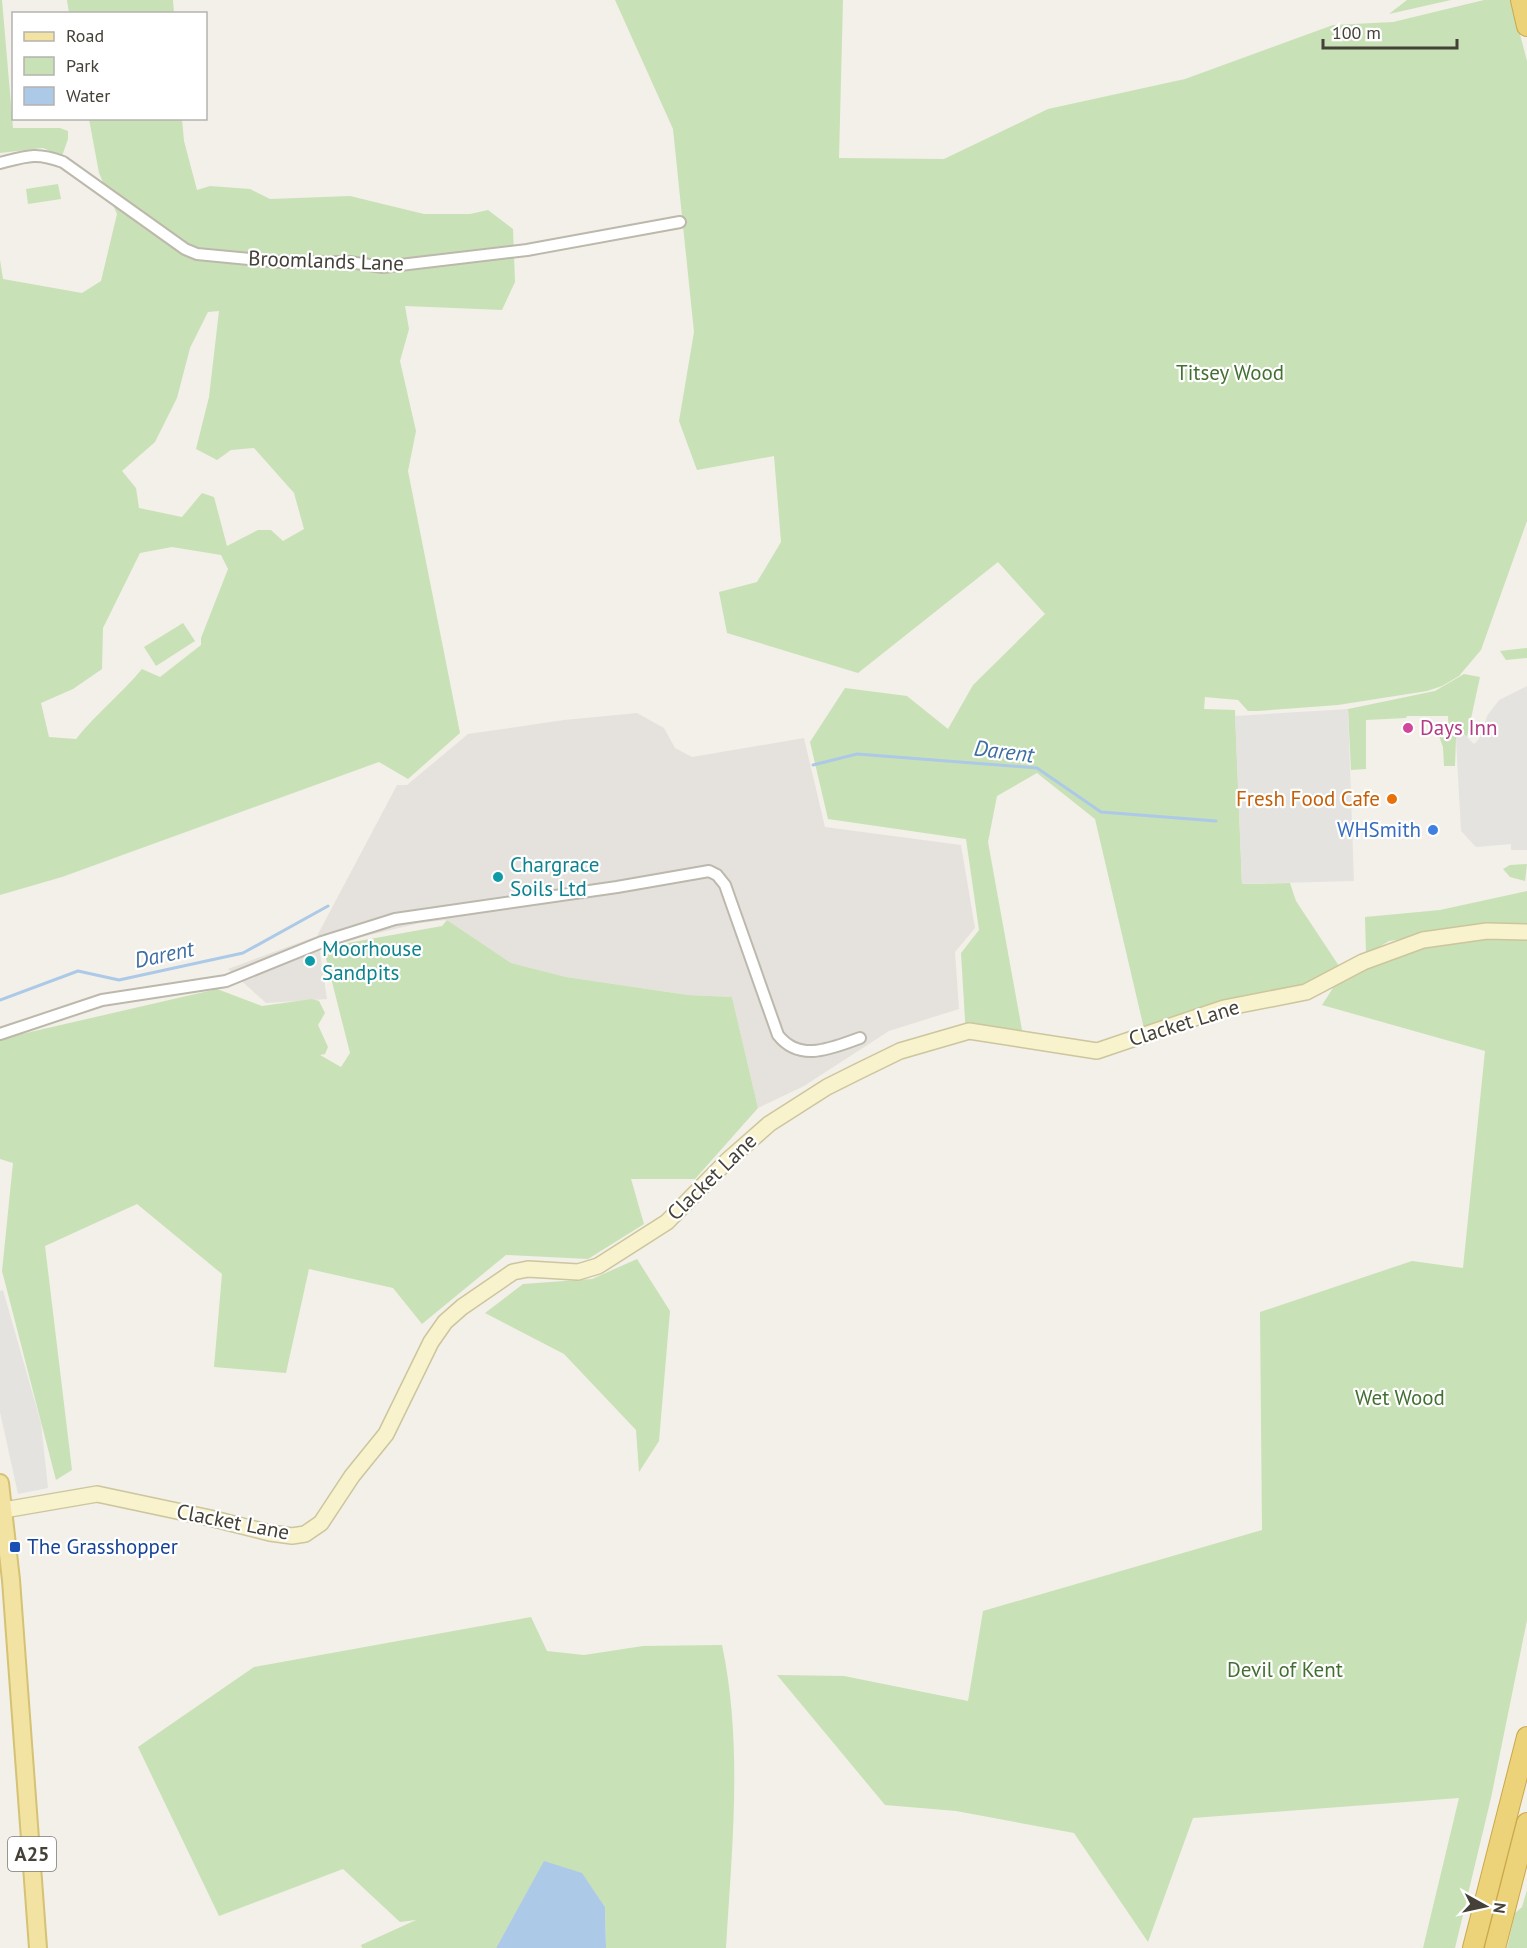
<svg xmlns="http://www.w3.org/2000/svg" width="1527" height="1948" font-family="'PT Sans',sans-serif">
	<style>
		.industrial { fill: #e5e2dd }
		.green { fill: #c9e1b6; fill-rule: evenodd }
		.parking { fill: #e4e3e0 }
		.water { fill: #acc9e7 }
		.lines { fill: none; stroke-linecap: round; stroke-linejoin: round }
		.stream { stroke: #acc9e7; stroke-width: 3 }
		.street-casing { stroke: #bcb8ac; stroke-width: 14 }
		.secondary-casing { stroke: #ccc59d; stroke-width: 18 }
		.primary-casing { stroke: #d5c274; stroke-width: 20 }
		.highway-casing { stroke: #caa84b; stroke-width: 22 }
		.street { stroke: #fff; stroke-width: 10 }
		.secondary { stroke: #f8f2cd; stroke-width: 15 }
		.primary { stroke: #f2e3a2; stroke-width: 16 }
		.highway { stroke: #ecd279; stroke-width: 20 }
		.hotel-dot { fill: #d1479c; stroke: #fff; stroke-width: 2 }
		.food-dot { fill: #e8710a; stroke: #fff; stroke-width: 2 }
		.shop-dot { fill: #3f7fe0; stroke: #fff; stroke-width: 2 }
		.culture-dot { fill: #0f9aa8; stroke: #fff; stroke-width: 2 }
		.transit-dot { fill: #1a4fb4; stroke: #fff; stroke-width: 2 }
		.labels { text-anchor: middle; stroke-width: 4.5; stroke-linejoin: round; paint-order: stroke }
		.shield { fill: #fff; stroke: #7d7a74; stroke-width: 1.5 }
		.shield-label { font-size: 20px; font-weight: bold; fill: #454138 }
		.street-label { font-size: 21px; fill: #454138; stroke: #fff }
		.park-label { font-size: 21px; fill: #436f32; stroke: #fff }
		.hotel-label { font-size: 21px; fill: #b23c85; stroke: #fff; text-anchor: start }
		.food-label { font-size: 21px; fill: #c56008; stroke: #fff; text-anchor: end }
		.shop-label { font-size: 21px; fill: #366cbe; stroke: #fff; text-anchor: end }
		.culture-label { font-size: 21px; fill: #0d838f; stroke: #fff; text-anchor: start }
		.transit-label { font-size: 21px; fill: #164399; stroke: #fff; text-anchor: start }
		.water-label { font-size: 22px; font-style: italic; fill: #3e6ea3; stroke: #fff }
	</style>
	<rect width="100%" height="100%" fill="#f2f0e8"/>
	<path class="industrial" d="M637,713L664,728L675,748L692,757L804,738L825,827L961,845L975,928L955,952L959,1009L889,1031L804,1086L758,1108L732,997L688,995L566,977L511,963L447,920L420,923L319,947L327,999L266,1003L228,969L317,936L397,785H407L468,734L564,720Z"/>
	<g class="green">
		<path d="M0,0H2L13,128H60L68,131V139L62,156L43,148L0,153Z"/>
		<path d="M67,0H173L174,13H69Z"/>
		<path d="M615,0H843L839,158L944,159L1048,109L1185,79L1333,25L1393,22L1484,0H1511L1527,61V521L1481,650L1459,676L1442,686L1427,691L1338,705L1258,711H1248L1238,700L1205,697L1204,709L1235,710L1242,884L1290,883L1296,901L1343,972L1411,943L1527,932V1620L1491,1798L1455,1948H1423L1459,1798L1193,1818L1148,1942L1074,1833L956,1811L885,1805L777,1675L844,1676L968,1701L983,1611L1262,1530L1260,1312L1412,1261L1463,1268L1485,1051L1322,1005L1342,974L1145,1033L1095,819L1037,773L997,796L988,842L1022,1030L966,1036L961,953L979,930L966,839L828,819L810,742L845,688L907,696L948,729L973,685L1045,614L998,562L858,673L727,633L719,592L757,582L781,542L774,456L697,470L679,421L694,332L673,129Z"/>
		<path d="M1407,0H1451L1389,14Z"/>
		<path d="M89,119H182L184,141L197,190L210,186L250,189L270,199L350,196L424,214H470L488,210L513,229L515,282L502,310L405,306L409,329L400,361L416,431L408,471L460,733L408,779L379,762L62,877L0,895V260L3,279L82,293L101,281L117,214L99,173ZM219,311L209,397L196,449L217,460L231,450L254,448L294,493L304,529L283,541L271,530H258L227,546L214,497L202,493L182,517L139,508L136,488L122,471L155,442L177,398L190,348L208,312ZM172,547L221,555L228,569L201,638V645L160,677L142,669C121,694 96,714 76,739L49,737L41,703L73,689L102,669L103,628L140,553Z"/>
		<path d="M58,184L61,199L28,204L26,189Z"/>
		<path d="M183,623L195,641L156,666L144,647Z"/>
		<path d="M1527,648V658L1506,660L1500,651Z"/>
		<path d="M1464,674L1480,677L1467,737L1462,732L1456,739L1455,766H1444L1443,747L1439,736L1449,735L1448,716H1407L1406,718L1366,720V769L1351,770L1348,709L1435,691Z"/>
		<path d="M1527,864L1525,881L1510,877L1503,869L1510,865Z"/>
		<path d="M1527,891V927L1508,925L1389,941L1366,955L1365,917L1440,910Z"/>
		<path d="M447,920L511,963L566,977L688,995L732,997L758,1108L695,1179H631L644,1224L588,1259L506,1255L422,1324L393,1288L309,1269L286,1373L214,1367L222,1274L137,1204L45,1246L72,1470L56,1480L2,1271L13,1163L0,1159V1039L217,989L262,1006L312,999L319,1001L325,1013L318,1025L328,1047L325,1054L320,1055L341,1067L350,1053L326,958L331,946L442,926Z"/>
		<path d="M637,1259L670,1311L659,1441L639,1472L636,1430L564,1354L485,1313L523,1284L592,1279Z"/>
		<path d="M531,1617L547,1651L584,1655L643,1646L722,1645C743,1744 732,1847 726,1948H606L605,1907L582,1874L544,1862L496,1948H362L361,1945L416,1920L400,1922L343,1869L219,1916L138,1747L254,1667Z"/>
		<path d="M1527,1890V1948H1507L1515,1913L1522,1907Z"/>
	</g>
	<g class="parking">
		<path d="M1527,686V850H1511V844L1476,847L1461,831L1456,739L1462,732L1474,744L1479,739L1487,716L1499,700Z"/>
		<path d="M1348,709L1354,881L1242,884L1235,716Z"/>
		<path d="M3,1290L41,1423L48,1488L18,1494L0,1412V1291Z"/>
	</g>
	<path class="water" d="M544,1861L582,1873L605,1907L606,1948H496Z"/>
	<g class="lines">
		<g class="stream">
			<path d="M813,765L857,754L1037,768L1101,812L1216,821"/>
			<path d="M0,1000L78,971L119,980L243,953L328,906"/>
		</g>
		<g class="street-casing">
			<g id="street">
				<path d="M0,163C27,156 36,152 63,162L185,249L197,254L281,262H349L383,267L527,250L680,222"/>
				<path d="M0,1034L102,1000L226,981L322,942L395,919L617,887L709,871L717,875L725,885L778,1035C800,1063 832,1048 860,1038"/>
			</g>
		</g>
		<g class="secondary-casing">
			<path id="secondary" d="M4,1510L97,1494L210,1518L270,1533L292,1536L305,1534L321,1523L352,1476L386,1434L431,1342L445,1322L462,1307L513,1272L528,1269L578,1272L598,1266L667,1222L727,1161L769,1124L827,1087L857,1072L900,1051L969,1031L1097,1051L1224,1008L1306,992L1363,962L1423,940L1487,931L1527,932"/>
		</g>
		<g class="primary-casing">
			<path id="primary" d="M0,1483L11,1580L38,1948"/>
		</g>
		<g class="highway-casing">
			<g id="highway">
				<path d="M1521,0L1527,26"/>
				<path d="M1473,1948L1527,1737"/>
				<path d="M1495,1948L1527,1823"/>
			</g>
		</g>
		<use href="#street" class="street"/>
		<use href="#secondary" class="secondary"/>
		<use href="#primary" class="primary"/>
		<use href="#highway" class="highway"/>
	</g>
	<circle class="hotel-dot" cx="1408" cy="728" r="6"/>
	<circle class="food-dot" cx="1392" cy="799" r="6"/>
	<circle class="shop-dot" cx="1433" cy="830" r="6"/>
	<g class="culture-dot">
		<circle cx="498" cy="877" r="6"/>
		<circle cx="310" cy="961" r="6"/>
	</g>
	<rect class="transit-dot" x="9" y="1541" width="12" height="12" rx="3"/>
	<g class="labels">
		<rect class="shield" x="8" y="1837" width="48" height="34" rx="4.5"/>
		<g class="shield-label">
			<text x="32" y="1861">A25</text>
		</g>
		<g class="street-label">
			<text transform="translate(326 261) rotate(2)" y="7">Broomlands Lane</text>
			<text transform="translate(1184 1023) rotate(-17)" y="7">Clacket Lane</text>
			<text transform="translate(712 1177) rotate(-44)" y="7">Clacket Lane</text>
			<text transform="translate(233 1522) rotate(11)" y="7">Clacket Lane</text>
		</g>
		<g class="park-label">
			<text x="1230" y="380">Titsey Wood</text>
			<text x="1400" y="1405">Wet Wood</text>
			<text x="1285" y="1677">Devil of Kent</text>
		</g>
		<g class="hotel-label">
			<text x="1420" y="735">Days Inn</text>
		</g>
		<g class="food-label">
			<text x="1380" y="806">Fresh Food Cafe</text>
		</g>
		<g class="shop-label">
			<text x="1421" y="837">WHSmith</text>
		</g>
		<g class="culture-label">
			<text x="510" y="872">Chargrace<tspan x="510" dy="24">Soils Ltd</tspan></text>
			<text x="322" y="956">Moorhouse<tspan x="322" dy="24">Sandpits</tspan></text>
		</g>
		<g class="transit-label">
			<text x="27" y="1554">The Grasshopper</text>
		</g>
		<g class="water-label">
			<text transform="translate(1004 751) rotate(7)" y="8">Darent</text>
			<text transform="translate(164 954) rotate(-12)" y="8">Darent</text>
		</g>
	</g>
	<rect x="12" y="12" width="195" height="108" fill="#ffffff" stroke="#b5b3af" stroke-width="1.5"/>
	<rect x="24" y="32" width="30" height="9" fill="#f2e3a2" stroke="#b5b3af" stroke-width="1.5"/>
	<text x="66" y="42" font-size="18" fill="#454138">Road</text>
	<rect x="24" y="57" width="30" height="18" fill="#c9e1b6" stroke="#b5b3af" stroke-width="1.5"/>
	<text x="66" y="72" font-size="18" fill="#454138">Park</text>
	<rect x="24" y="87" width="30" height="18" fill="#acc9e7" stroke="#b5b3af" stroke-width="1.5"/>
	<text x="66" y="102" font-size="18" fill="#454138">Water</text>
	<g transform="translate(1485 1906) rotate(98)" stroke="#ffffff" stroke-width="4.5" paint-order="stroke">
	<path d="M0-4.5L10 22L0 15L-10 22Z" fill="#454138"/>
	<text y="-9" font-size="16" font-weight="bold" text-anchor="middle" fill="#454138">N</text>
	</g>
	<path d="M1323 39v9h134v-9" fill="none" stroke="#454138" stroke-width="3"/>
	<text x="1332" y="39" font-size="18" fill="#454138" stroke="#ffffff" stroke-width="4.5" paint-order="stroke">100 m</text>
</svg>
